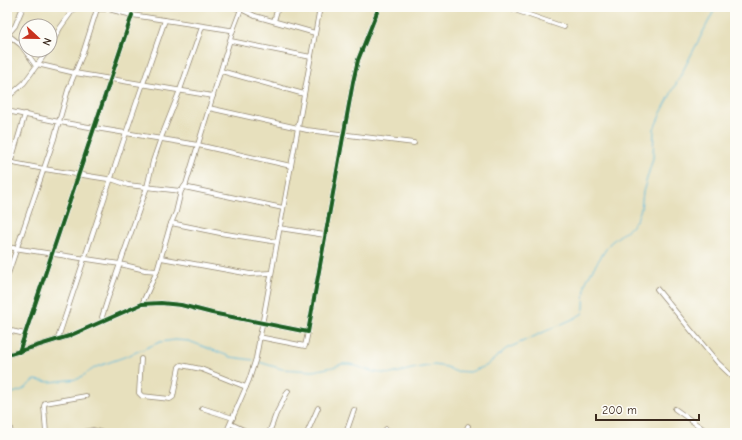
<svg xmlns="http://www.w3.org/2000/svg" width="742" height="440" font-family="'Comic Neue',sans-serif">
	<style>
		.lines { fill: none; stroke-linecap: round; stroke-linejoin: round }
		.stream { stroke: #60bade; stroke-width: 1 }
		.minor-casing { stroke: #91856e; stroke-width: 5.5 }
		.minor { stroke: #fff; stroke-width: 4 }
		.cycleway-casing { stroke: #fdfcf7; stroke-width: 6 }
		.cycleway { stroke: #1b5e20; stroke-width: 4 }
	</style>
	<rect width="100%" height="100%" fill="#fdfcf7"/>
	<filter id="ink" filterUnits="userSpaceOnUse"><feTurbulence type="fractalNoise" baseFrequency=".025" numOctaves="2"/><feDisplacementMap in="SourceGraphic" scale="8" xChannelSelector="R" yChannelSelector="G"/><feConvolveMatrix kernelMatrix="1 2 1 2 8 2 1 2 1" color-interpolation-filters="sRGB"/></filter>
	<filter id="wash" filterUnits="userSpaceOnUse"><feTurbulence type="fractalNoise" baseFrequency=".012" numOctaves="4" result="noise"/><feDisplacementMap in="SourceGraphic" scale="16" xChannelSelector="R" yChannelSelector="G"/><feGaussianBlur stdDeviation="0.9" result="paint"/><feColorMatrix in="noise" values="0 0 0 0 0 0 0 0 0 0 0 0 0 0 0 0 0 1.4 0 .05"/><feComposite in="paint" operator="in"/></filter>
	<g filter="url(#wash)">
		<rect width="100%" height="100%" fill="#e7e0bd"/>
		<g class="lines">
			<g class="stream">
				<path d="M259,362L282,369L313,371L333,367L342,364H350L374,372L391,374L416,368L434,365L447,367L454,371L470,372L486,366L506,349L575,318L583,313L584,308L585,284L591,272L610,243L631,227L637,219L641,209L643,192L653,158L654,129L661,113L716,7"/>
				<path d="M7,395L22,390L35,380L50,382L78,379L96,367L127,356L160,342L175,340L189,341L231,357L253,360"/>
			</g>
		</g>
	</g>
	<g filter="url(#ink)">
		<g class="lines">
			<g class="minor-casing">
				<g id="minor">
					<path d="M91,7L97,9H108L132,15L230,30H233L241,9L255,16L315,33"/>
					<path d="M233,7L241,9V7"/>
					<path d="M506,7L564,27"/>
					<path d="M274,21L278,7"/>
					<path d="M7,34L21,45L36,66"/>
					<path d="M8,34L15,26L23,7"/>
					<path d="M231,41L311,57"/>
					<path d="M50,47L60,28L75,7"/>
					<path d="M37,64L75,73L213,96"/>
					<path d="M221,71L304,94"/>
					<path d="M7,98L24,83L48,50"/>
					<path d="M209,108L307,130L414,143"/>
					<path d="M7,111L59,122L198,145L291,166"/>
					<path d="M8,162L44,169L114,180L128,185L181,191"/>
					<path d="M8,162L12,158L25,114"/>
					<path d="M184,187L283,208"/>
					<path d="M171,223L220,233L277,242"/>
					<path d="M279,228L325,235"/>
					<path d="M7,247L120,264L145,270L157,271"/>
					<path d="M161,258L250,274L271,273"/>
					<path d="M7,277L54,139L68,90L83,53L97,9"/>
					<path d="M657,289L718,363L735,379"/>
					<path d="M142,304L157,271L170,226L176,212L181,191L186,184L233,30"/>
					<path d="M104,321L102,317L108,298L147,187L153,161L161,138L180,90L202,27"/>
					<path d="M7,330L25,334"/>
					<path d="M259,337L305,346L308,332"/>
					<path d="M58,338L126,133L165,20"/>
					<path d="M19,352L132,15"/>
					<path d="M7,355L69,336L142,304L161,303L181,305L212,313L308,332L353,82L358,60L379,7"/>
					<path d="M141,359L139,393L142,396L170,399L173,397L179,367L181,365L201,369L246,387"/>
					<path d="M202,408L233,418"/>
					<path d="M675,409L709,433"/>
					<path d="M7,415L11,433"/>
					<path d="M231,424L250,433"/>
					<path d="M46,433L44,406L45,403L86,396"/>
					<path d="M80,433L93,430L103,433"/>
					<path d="M226,433L249,380L256,358L320,7"/>
					<path d="M269,433L276,414L288,391"/>
					<path d="M307,433L318,408"/>
					<path d="M346,433L354,410"/>
					<path d="M384,433L386,429"/>
					<path d="M465,433L468,426"/>
				</g>
			</g>
			<use href="#minor" class="minor"/>
			<g class="cycleway-casing">
				<g id="cycleway">
					<path d="M19,352L132,15"/>
					<path d="M7,355L69,336L142,304L161,303L181,305L212,313L308,332L353,82L358,60L379,7"/>
				</g>
			</g>
			<use href="#cycleway" class="cycleway"/>
		</g>
	</g>
	<rect width="742" height="440" fill="none" stroke="#fdfcf7" stroke-width="24"/>
	<g transform="translate(38 38) rotate(112)"><circle r="19" fill="#fdfcf7" stroke="#afa8a0"/>
	<path d="M0-3L7 15L0 10L-7 15Z" fill="#c8321e"/>
	<text y="-6" font-size="11" font-weight="bold" text-anchor="middle" fill="#3b2a1e">N</text>
	</g>
	<path d="M596 414v6h103v-6" fill="none" stroke="#3b2a1e" stroke-width="2"/>
	<text x="602" y="414" font-size="12" fill="#3b2a1e" stroke="#fdfcf7" stroke-width="3" paint-order="stroke">200 m</text>
</svg>
